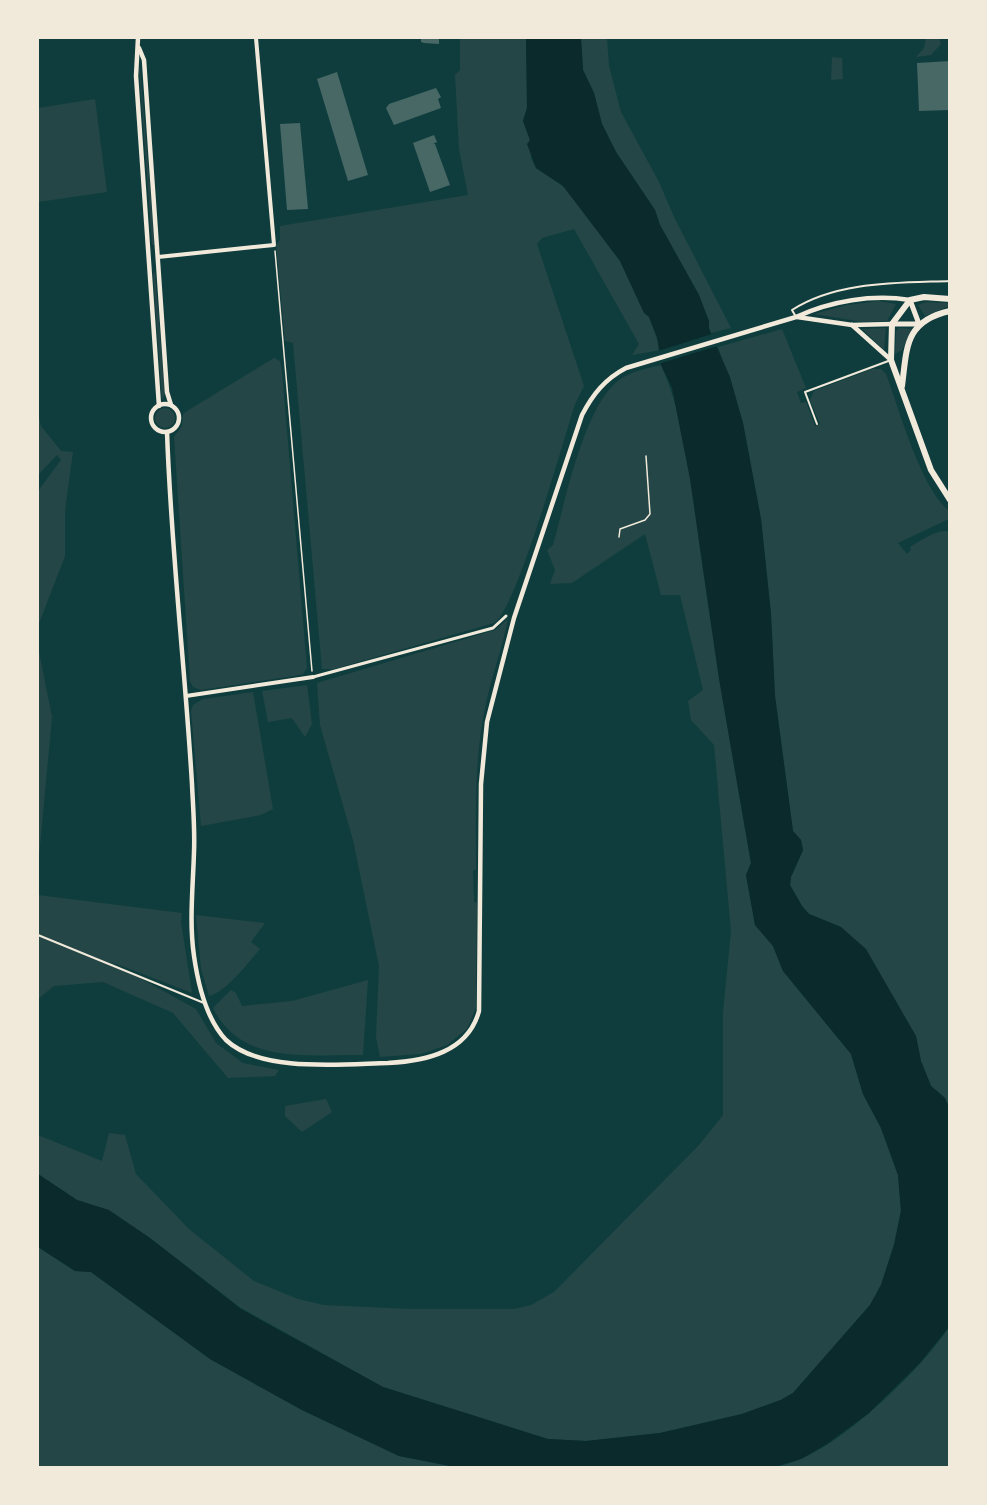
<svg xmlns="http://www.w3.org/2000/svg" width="987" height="1505" font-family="Literata,serif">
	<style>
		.green { fill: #244646 }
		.water { fill: #0a2a2b }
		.pier { fill: #0f3d3e }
		.building { fill: #486865 }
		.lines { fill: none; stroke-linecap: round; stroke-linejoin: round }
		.path { stroke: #f1e9da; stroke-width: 1.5 }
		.service { stroke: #f1e9da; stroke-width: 2 }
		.pedestrian { stroke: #f1e9da; stroke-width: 3 }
		.minor { stroke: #f1e9da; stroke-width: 4 }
		.tertiary { stroke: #f1e9da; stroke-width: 4.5 }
		.secondary { stroke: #f1e9da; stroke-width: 5 }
		.primary { stroke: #f1e9da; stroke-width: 6 }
	</style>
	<rect width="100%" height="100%" fill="#0f3d3e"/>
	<g class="green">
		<path d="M460,38H526L527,108L523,121L530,140L531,158L536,168L563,186L576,201L620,261L644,312L649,317L661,350L632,355L639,344L574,229L542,238L537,244L584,386L575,404C564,438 516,611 494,623L334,669H322L293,343L285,341L276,245L280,240V226L468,195L459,149L455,75L460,70Z"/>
		<path d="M581,38H607L609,66L621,112L659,182L674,217L731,328L711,333L699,295L660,225L655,210L616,152L602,124L594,93L583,70Z"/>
		<path d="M926,38H939L941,44L931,55L916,57L924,48Z"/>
		<path d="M832,57L842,58L843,79L831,80Z"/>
		<path d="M140,68L155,245H152L139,69Z"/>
		<path d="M95,99L107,192L38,202V108Z"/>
		<path d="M155,272L165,394L162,400L153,274Z"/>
		<path d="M879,301L896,304L887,321L863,322L814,314L847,305Z"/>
		<path d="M926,302L949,303V306L925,316L918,305Z"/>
		<path d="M886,328L884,350L862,329Z"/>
		<path d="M899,328L912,329L902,350L895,354L896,331Z"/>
		<path d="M782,329L806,388L797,392L801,403L806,402L815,426L820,424L810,400L814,391L872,369H881L886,374C900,411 920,487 949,511V519L898,543L907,554L911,550L910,547C921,540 941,527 949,532V1107L945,1098L931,1086L921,1061L916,1036L841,927L809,914L802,906L790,885L791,877L803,850L801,840L793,831L775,696L771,614L761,519L743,423L718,347Z"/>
		<path d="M274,358L280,361L282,371L307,668L303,674L294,676L201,690L193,687L190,681L174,437L182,426L183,414L187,411Z"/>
		<path d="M661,365C689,428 693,502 703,570C717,668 734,766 751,863L746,875L755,925L773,946L783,971L851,1054L863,1094L881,1128L898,1175L901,1211L894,1244L881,1285L870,1305L793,1393L780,1400L742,1414L660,1433L586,1441L548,1439L383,1387L241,1308L150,1238L109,1211L77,1200L38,1174V1135L102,1161L109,1133L125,1135L136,1174L189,1229L254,1281L298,1299L324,1305L410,1309H514L531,1305L554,1292L699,1145L723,1115V1012L731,931L714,745L691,720L688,701L703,690L680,595H661L645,534L572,583L550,584L555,570L547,550L553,545C565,503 584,402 622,378C634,371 648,368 661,365Z"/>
		<circle cx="165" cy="418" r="10"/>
		<path d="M38,413L41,426L61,451L73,452L65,510V556L38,626V491L61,460L57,455L38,475Z"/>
		<path d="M508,619C502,649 491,678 485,708C474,761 476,816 476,870H473L474,902L477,903L476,1008L467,1029L447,1045L421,1054L380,1057L376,1037L379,966L353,840L320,725L317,683L495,630Z"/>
		<path d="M38,647L52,717L38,867Z"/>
		<path d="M307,685L312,724L305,737L292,718L268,722L262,691Z"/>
		<path d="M253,692L273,809L261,815L201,826L191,710L193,705L203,699Z"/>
		<path d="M38,895L182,913L181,922L192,993L109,961L196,1009L216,1043L243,1063L279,1070L275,1076L228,1078L173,1013L103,982L54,986L38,999Z"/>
		<path d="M196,915L265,923L251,942L260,949C247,964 226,992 209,996L201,969Z"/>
		<path d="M368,980L363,1055C308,1054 242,1066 213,1008L231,990L236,993L242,1006L292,1001Z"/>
		<path d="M326,1099L332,1112L302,1132L285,1116V1106Z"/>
		<path d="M38,1247L75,1271L91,1272L210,1359L302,1410L399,1456L455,1467H38Z"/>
		<path d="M949,1327V1467L774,1468C782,1465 792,1463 801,1459C847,1440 922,1369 949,1327Z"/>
	</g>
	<path class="water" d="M526,38H581L583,70L594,93L602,124L616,152L655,210L660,225L699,295L709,321V329L730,377L743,423L761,519L771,614L775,696L793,831L801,840L803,850L791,877L790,885L802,906L809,914L841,927L866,949L916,1036L921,1061L931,1086L945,1098L949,1107V1327L919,1364L869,1413L827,1444L801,1459L774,1467H455L399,1456L302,1410L210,1359L91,1272L75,1271L38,1247V1174L77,1200L109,1210L150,1238L241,1309L383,1387L548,1439L586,1441L660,1433L742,1414L781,1400L793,1393L870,1305L881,1285L894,1245L901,1211L898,1175L881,1128L863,1094L851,1054L783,971L773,946L755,925L746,875L751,863L719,679L690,479L672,388L661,365L657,337L649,317L644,313L620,261L563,186L536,168L527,144L530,140L523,121L527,108Z"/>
	<path class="pier" d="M715,333L721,345L658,364V351Z"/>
	<g class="building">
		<path d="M421,38H439V44L424,43L421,42Z"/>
		<path d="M950,61V110L919,111L917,63Z"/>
		<path d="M337,72L368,175L348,181L317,79Z"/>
		<path d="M436,88L441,97L438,99L441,108L394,125L386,108L389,104Z"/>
		<path d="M300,123L308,209L287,210L280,124Z"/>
		<path d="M434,135L437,142L433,144H435L450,185L430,192L413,143Z"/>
	</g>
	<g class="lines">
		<g class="path">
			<path d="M275,251L312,671"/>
			<path d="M619,537L620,529L645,520L650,514L646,456"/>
		</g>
		<g class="service">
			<path d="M796,317L792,310C837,281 898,283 950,281"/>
			<path d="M817,424L805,392L891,360"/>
			<path d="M38,935L204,1003"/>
		</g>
		<path class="pedestrian" d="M313,677L493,628L506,616"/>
		<g class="minor">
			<path d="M158,257L274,245L256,38"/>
			<path d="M186,696L313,677"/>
		</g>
		<g class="tertiary">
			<path d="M138,38L136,76L159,406"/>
			<path d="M139,48L144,60L167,392L171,405"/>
			<path d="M797,317L852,325L892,324"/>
			<path d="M852,325L891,360"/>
			<circle cx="165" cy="418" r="14"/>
			<path d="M167,432C171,549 185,667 192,784C193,807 195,830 194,852C193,887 189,922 194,956C198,984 206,1019 226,1040C261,1073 343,1064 388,1063C426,1061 468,1052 479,1011L481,784L487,722L514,618L582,415C593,394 605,379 626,368L796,317C831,301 872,294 910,300"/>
		</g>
		<path class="secondary" d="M892,324H919L910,300"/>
		<g class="primary">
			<path d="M950,299L924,297L910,300L892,324L891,360L931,470L950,500"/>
			<path d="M902,386C907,349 904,321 950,311"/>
		</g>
	</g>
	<rect width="987" height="1505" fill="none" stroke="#f1e9da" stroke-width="78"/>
</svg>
